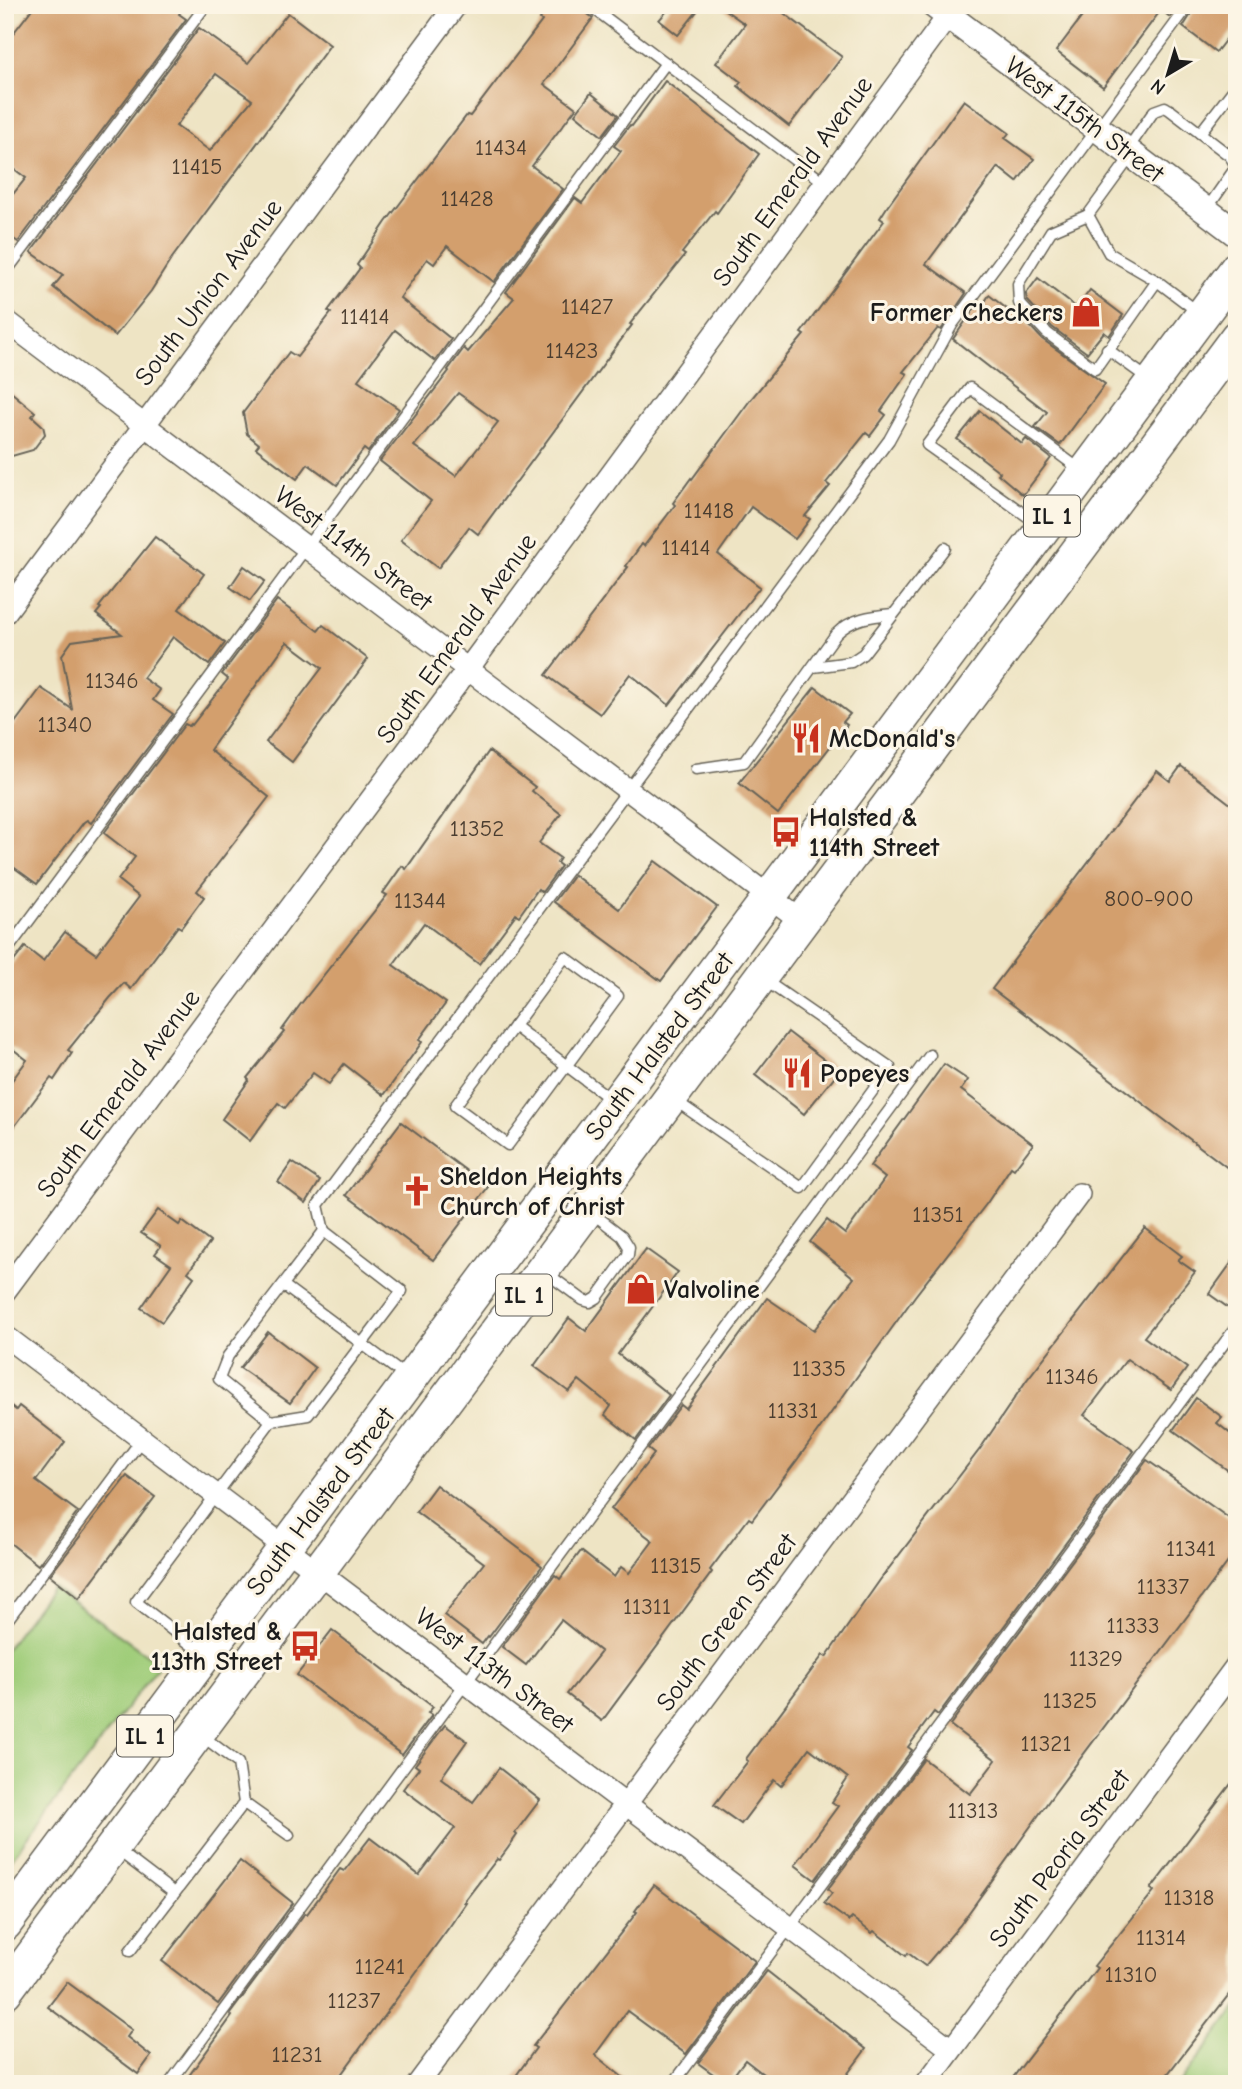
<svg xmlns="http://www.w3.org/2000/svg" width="1242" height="2089" font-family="'Comic Neue',sans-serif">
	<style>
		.green { fill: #a0cd7a; stroke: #5e744b; stroke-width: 2 }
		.building { fill: #d39f6d; fill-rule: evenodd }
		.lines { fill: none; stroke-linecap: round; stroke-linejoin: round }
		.service-casing { stroke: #666257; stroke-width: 13 }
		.minor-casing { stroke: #666257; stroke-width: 24 }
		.tertiary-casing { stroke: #666257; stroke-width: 29 }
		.primary-casing { stroke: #666257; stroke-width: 36 }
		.service { stroke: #fff; stroke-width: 10 }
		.minor { stroke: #fff; stroke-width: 21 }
		.tertiary { stroke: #fff; stroke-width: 26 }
		.primary { stroke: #fff; stroke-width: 33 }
		.labels { text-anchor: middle; stroke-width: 6; stroke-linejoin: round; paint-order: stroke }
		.number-label { font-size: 23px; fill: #4a3d30 }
		.shield { fill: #fcf5e5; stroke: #5f5d58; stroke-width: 2 }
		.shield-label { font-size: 24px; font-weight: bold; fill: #1c1c1c }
		.street-label { font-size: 26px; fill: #1c1c1c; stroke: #fcf5e5 }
		.poi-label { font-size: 26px; font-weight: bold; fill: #1c1c1c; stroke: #fcf5e5; text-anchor: start }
	</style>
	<rect width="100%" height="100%" fill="#fcf5e5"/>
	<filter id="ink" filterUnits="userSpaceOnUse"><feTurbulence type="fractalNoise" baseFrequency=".0143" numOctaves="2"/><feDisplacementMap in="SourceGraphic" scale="14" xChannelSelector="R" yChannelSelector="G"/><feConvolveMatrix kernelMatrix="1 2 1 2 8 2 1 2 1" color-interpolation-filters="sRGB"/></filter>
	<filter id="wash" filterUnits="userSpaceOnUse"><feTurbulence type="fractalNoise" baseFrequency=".00686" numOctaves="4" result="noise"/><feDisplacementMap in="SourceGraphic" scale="28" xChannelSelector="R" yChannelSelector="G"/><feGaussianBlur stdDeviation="1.57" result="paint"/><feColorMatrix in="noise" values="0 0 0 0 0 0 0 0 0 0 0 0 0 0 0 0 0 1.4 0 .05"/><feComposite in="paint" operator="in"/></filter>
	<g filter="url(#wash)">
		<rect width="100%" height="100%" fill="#eee4c4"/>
		<g class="green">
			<path d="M52,1587L160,1664L5,1867V1650Z"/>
			<path d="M1237,2007V2084H1179Z"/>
		</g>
		<g id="blocks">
			<g class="building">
				<path d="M35,5H185L179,14L186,19L18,242L5,233V204L26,178L5,162V44Z"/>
				<path d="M550,5H581L584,11L593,18L544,84L576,108L532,166L563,189L494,282L447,246L434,264L427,259L400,298L451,339L435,361L395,330L358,380L399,409L368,452L364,449L337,485L308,464L297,479L256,448L259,444L247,434L243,413L289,352L297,357L331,313L328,311L360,268L357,265L386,222L467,115L470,116L542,21L540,19Z"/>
				<path d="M672,5H702L678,35L659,20Z"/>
				<path d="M718,5H773L842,57L789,126L738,86L741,82L716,63L745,24Z"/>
				<path d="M1091,5H1179L1170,17L1161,10L1103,87L1056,51Z"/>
				<path d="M1197,5H1237V25L1216,52L1183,27Z"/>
				<path d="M288,13L330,45L172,258L151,291L115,336L53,287L63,275L31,252L199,28L248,63ZM216,74L252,100L210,151L176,126Z"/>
				<path d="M665,81L759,154L717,213L715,211L682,253L685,255L630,324L632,325L478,534L469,527L438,568L401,540L431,501L380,461L449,371L448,370L464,348L468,352L514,298L506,292L575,198L582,203L621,151L614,146L630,125L632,126ZM458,393L498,422L456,476L414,446Z"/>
				<path d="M591,93L618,115L602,136L575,114Z"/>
				<path d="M964,100L1009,133L1005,138L1034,159L1017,182L998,167L926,264L966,293L941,330L938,328L903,372L907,374L881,411L886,415L870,436L866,433L826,483L830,486L805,516L810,519L795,539L751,507L718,554L760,587L669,705L630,674L600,714L546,675L628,567L626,566L642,544L644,546L675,505L673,503L691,478L692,479L751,399L804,335L801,333L884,221L880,218L887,207Z"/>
				<path d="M1038,278L1077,308L1090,290L1123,315L1109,336L1104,332L1087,353L1052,327L1027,300L1026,294Z"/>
				<path d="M989,295L1012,313L1015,310L1042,339L1105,384L1060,445L1035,427L1047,412L953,339L979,302L983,305Z"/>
				<path d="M5,387L35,412L32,416L43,426L45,434L33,450L5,458Z"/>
				<path d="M980,411L1022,444L1026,439L1051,458L1023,495L998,474L1000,472L957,439Z"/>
				<path d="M155,537L204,574L179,609L225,643L209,665L173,637L143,678L160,690L153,700L173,714L91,823L87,820L84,822L37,884L5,861V736L41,688L72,709L62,655L72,641L122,634L96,614L101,608L99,607Z"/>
				<path d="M244,566L265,581L250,601L230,587Z"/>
				<path d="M277,600L318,631L323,625L368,659L292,762L266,742L322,668L287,642L210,750L269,797L197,891L204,897L181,928L178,926L131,989L124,983L110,998L68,1050L72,1053L54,1080L51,1078L5,1139V1090L27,1060L5,1043V973L25,947L43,961L65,932L96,954L139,897L118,880L135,857L104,833L185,724L189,726L191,724L192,725L228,679L222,674Z"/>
				<path d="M815,687L850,714L843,722L847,725L778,814L739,783Z"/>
				<path d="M489,751L535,787L532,791L561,814L539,843L560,858L557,863L561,866L542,892L538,889L519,916L516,914L479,964L424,923L393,965L446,1003L419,1040L422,1042L384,1095L344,1064L329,1084L313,1073L285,1108L278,1103L250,1141L222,1119L249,1080L247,1078L284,1032L282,1030L300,1005L387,895L383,893L402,866L406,869Z"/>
				<path d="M1181,766L1237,809V1175L992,989L1157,771L1170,781Z"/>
				<path d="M655,861L717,907L661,981L554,902L574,875L619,909Z"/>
				<path d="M788,1032L839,1071L804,1114L755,1075Z"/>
				<path d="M944,1064L968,1080L961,1090L1033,1144L1014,1169L1011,1167L987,1203L915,1296L800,1456L752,1520L749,1518L710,1570L712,1572L602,1721L567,1694L601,1652L561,1620L526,1665L502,1647L555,1575L560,1579L581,1551L614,1577L621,1567L629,1573L653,1541L611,1509L654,1454L648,1449L681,1405L686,1409L767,1298L814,1330L854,1278L810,1242L827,1220L845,1234L885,1178L870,1166Z"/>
				<path d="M401,1122L488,1187L433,1260L346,1195Z"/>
				<path d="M292,1162L320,1181L306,1203L278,1182Z"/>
				<path d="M158,1210L179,1225L182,1221L210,1242L188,1272L194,1277L162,1322L141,1308L171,1265L155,1254L161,1246L141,1233Z"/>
				<path d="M1145,1228L1182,1256L1178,1260L1195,1272L1144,1337L1187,1368L1171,1390L1127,1359L1084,1415L1134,1451L938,1715L934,1712L908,1747L912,1750L815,1880L795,1865L838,1806L832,1802L848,1778L809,1748L781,1786L774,1780L741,1824L714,1805L748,1761L746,1759L823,1655L826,1657L880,1580L980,1449L1026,1381Z"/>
				<path d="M646,1249L678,1272L618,1354L669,1395L636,1440L605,1415L611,1406L579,1380L569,1392L534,1366L569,1318L586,1331Z"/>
				<path d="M1237,1255V1314L1209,1294Z"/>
				<path d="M268,1332L315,1368L290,1403L240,1368Z"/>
				<path d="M1196,1398L1222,1417L1217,1423L1237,1439V1477L1173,1430Z"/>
				<path d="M5,1401L16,1410L19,1406L65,1442L36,1481L78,1512L38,1565L5,1539Z"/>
				<path d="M1147,1460L1237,1524V1550L1053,1795L960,1925L925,1966L908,1953L906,1956L874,1931L872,1933L852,1918L849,1921L824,1903L832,1893L828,1889L924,1759L970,1794L996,1760L950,1725Z"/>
				<path d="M127,1476L155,1497L79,1598L50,1575Z"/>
				<path d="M436,1485L542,1566L489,1637L488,1636L482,1644L444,1615L484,1563L416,1512Z"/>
				<path d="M332,1630L433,1707L428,1713L432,1715L402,1755L297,1675Z"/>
				<path d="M445,1725L467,1741L441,1778L473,1802L499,1768L540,1800L515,1833L517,1835L508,1848L499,1860L497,1859L464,1902L466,1903L450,1926L334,2084H183L232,2016L230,2014L305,1913L307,1914L340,1869L344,1871L370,1838L419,1875L455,1828L403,1789L419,1768L415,1765Z"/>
				<path d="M1237,1776V1984L1160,2084H1008L1097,1968L1094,1966L1154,1891L1151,1889Z"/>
				<path d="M240,1861L293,1903L218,2004L162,1961Z"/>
				<path d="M654,1885L755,1961L686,2054L627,2011L595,2055L631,2084H510L536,2048L533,2046L637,1912L635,1911Z"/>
				<path d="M767,1971L866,2049L840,2084H776L745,2060L727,2084L698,2063Z"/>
				<path d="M67,1982L132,2030L127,2037L151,2056L138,2074L48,2007Z"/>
			</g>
		</g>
	</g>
	<g filter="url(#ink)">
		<use href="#blocks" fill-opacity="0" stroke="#666257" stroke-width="2"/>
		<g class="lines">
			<g class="service-casing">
				<g id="service">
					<path d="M589,5L825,183"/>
					<path d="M1200,133L1237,85"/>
					<path d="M1127,150L1154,111L1165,107L1170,110L1230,156L1235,164L1234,170L1206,210"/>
					<path d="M1131,156L1088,215L1051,231L1018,284L1019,303L1047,333L1095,369L1157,281"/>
					<path d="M1088,215L1109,253L1157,281L1198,312"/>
					<path d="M5,273L206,5"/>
					<path d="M1107,349L1150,380"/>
					<path d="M1041,526L927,445L970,388L1082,471"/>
					<path d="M813,667L851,662L863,654L945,548"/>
					<path d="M696,769L744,762L836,634C852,618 871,616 893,614"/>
					<path d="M5,953L666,63"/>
					<path d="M565,957L618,996L508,1145L455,1106Z"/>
					<path d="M514,1026L612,1100"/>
					<path d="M673,1099L802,1188L890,1067L763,979"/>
					<path d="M324,1231L318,1205L889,440L952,325L1189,5"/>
					<path d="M545,1272L583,1300L590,1302L597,1298L628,1255L629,1247L622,1236L591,1212"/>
					<path d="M283,1285L408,1378"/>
					<path d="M5,1623L142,1439"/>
					<path d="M203,1654L136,1602L271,1421L308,1415L402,1291L324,1231L228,1356L219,1379L271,1421"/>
					<path d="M244,1803L289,1835"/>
					<path d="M115,1848L174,1893"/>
					<path d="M130,1951L244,1803L238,1763L201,1735"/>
					<path d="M169,2084L930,1055"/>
					<path d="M673,2084L1237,1326"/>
				</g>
			</g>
			<g class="minor-casing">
				<g id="minor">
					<path d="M5,320L803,922"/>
					<path d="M5,613L456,5"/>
					<path d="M5,1291L468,669L948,16"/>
					<path d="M5,1336L951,2049"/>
					<path d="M418,2084L1079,1194"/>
					<path d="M926,2084L1237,1665"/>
				</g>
			</g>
			<g class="tertiary-casing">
				<path id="tertiary" d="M934,5L1237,234"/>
			</g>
			<g class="primary-casing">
				<g id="primary">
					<path d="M5,1924L1237,268"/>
					<path d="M5,1992L1237,337"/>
				</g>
			</g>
			<use href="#service" class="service"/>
			<use href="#minor" class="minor"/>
			<use href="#tertiary" class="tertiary"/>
			<use href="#primary" class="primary"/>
		</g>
	</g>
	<defs>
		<g id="shop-bare" transform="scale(2.415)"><path d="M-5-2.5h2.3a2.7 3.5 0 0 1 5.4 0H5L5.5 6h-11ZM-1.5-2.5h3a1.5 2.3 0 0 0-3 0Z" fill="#c8321e" stroke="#fcf5e5" stroke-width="2.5" paint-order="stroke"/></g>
		<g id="restaurant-bare" transform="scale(2.415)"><path d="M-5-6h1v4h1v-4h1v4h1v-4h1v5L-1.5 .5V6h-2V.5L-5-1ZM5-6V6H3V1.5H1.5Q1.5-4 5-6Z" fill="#c8321e" stroke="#fcf5e5" stroke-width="2.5" paint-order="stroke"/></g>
		<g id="bus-bare" transform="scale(2.415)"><path d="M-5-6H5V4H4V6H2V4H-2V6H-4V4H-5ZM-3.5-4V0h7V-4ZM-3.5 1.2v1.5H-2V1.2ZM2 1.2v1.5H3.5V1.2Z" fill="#c8321e" stroke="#fcf5e5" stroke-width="2.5" paint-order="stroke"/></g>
		<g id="church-bare" transform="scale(2.415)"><path d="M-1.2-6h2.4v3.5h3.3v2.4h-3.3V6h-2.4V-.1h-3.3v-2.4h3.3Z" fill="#c8321e" stroke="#fcf5e5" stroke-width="2.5" paint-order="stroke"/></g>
	</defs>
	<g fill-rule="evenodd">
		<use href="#shop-bare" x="1086" y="312"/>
		<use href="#restaurant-bare" x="806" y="738"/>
		<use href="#bus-bare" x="786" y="832"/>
		<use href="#restaurant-bare" x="797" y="1073"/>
		<use href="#church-bare" x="417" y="1191"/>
		<use href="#shop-bare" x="641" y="1289"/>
		<use href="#bus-bare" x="305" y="1646"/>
	</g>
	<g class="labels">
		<g class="number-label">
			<text x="501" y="155">11434</text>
			<text x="197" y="174">11415</text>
			<text x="467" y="206">11428</text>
			<text x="587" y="314">11427</text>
			<text x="365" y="324">11414</text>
			<text x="572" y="358">11423</text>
			<text x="709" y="518">11418</text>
			<text x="686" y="555">11414</text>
			<text x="112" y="688">11346</text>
			<text x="65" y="732">11340</text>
			<text x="477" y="836">11352</text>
			<text x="1149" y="906">800-900</text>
			<text x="420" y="908">11344</text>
			<text x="938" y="1222">11351</text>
			<text x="819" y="1376">11335</text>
			<text x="1072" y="1384">11346</text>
			<text x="793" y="1418">11331</text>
			<text x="1191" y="1556">11341</text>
			<text x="676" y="1573">11315</text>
			<text x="1163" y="1594">11337</text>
			<text x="647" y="1614">11311</text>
			<text x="1133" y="1633">11333</text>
			<text x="1096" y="1666">11329</text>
			<text x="1070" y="1708">11325</text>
			<text x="1046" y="1751">11321</text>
			<text x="973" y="1818">11313</text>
			<text x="1189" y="1905">11318</text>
			<text x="1161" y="1945">11314</text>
			<text x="380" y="1974">11241</text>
			<text x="1131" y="1982">11310</text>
			<text x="354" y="2008">11237</text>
			<text x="297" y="2062">11231</text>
		</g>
		<g class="shield">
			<rect x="1024" y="495.5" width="56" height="41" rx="5"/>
			<rect x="496" y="1274.5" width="56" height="41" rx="5"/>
			<rect x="117" y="1715.5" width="56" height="41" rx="5"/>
		</g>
		<g class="shield-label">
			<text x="1052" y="524">IL 1</text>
			<text x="524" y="1303">IL 1</text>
			<text x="145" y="1744">IL 1</text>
		</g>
		<g class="street-label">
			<text transform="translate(1085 119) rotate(37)" y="9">West 115th Street</text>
			<text transform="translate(792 181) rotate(-54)" y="9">South Emerald Avenue</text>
			<text transform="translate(208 292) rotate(-53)" y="9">South Union Avenue</text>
			<text transform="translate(354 548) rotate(37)" y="9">West 114th Street</text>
			<text transform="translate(456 638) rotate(-54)" y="9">South Emerald Avenue</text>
			<text transform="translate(659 1046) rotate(-53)" y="9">South Halsted Street</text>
			<text transform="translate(118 1093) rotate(-53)" y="9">South Emerald Avenue</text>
			<text transform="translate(320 1501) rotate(-53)" y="9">South Halsted Street</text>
			<text transform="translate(726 1622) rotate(-53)" y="9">South Green Street</text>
			<text transform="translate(495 1670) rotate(37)" y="9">West 113th Street</text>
			<text transform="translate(1059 1858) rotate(-53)" y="9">South Peoria Street</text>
		</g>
		<g class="poi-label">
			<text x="1063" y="321" text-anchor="end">Former Checkers</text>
			<text x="829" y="747">McDonald's</text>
			<text x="809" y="826">Halsted &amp;<tspan x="809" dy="30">114th Street</tspan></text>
			<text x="820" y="1082">Popeyes</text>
			<text x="440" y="1185">Sheldon Heights<tspan x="440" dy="30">Church of Christ</tspan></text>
			<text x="664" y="1298">Valvoline</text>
			<text x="282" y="1640" text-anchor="end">Halsted &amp;<tspan x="282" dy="30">113th Street</tspan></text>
		</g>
	</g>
	<rect width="1242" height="2089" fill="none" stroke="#fcf5e5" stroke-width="28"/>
	<g transform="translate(1168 74) rotate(218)" stroke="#fcf5e5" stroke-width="5" paint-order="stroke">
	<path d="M0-5L12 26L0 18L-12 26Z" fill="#1c1c1c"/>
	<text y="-10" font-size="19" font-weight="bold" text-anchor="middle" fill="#1c1c1c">N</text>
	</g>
</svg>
